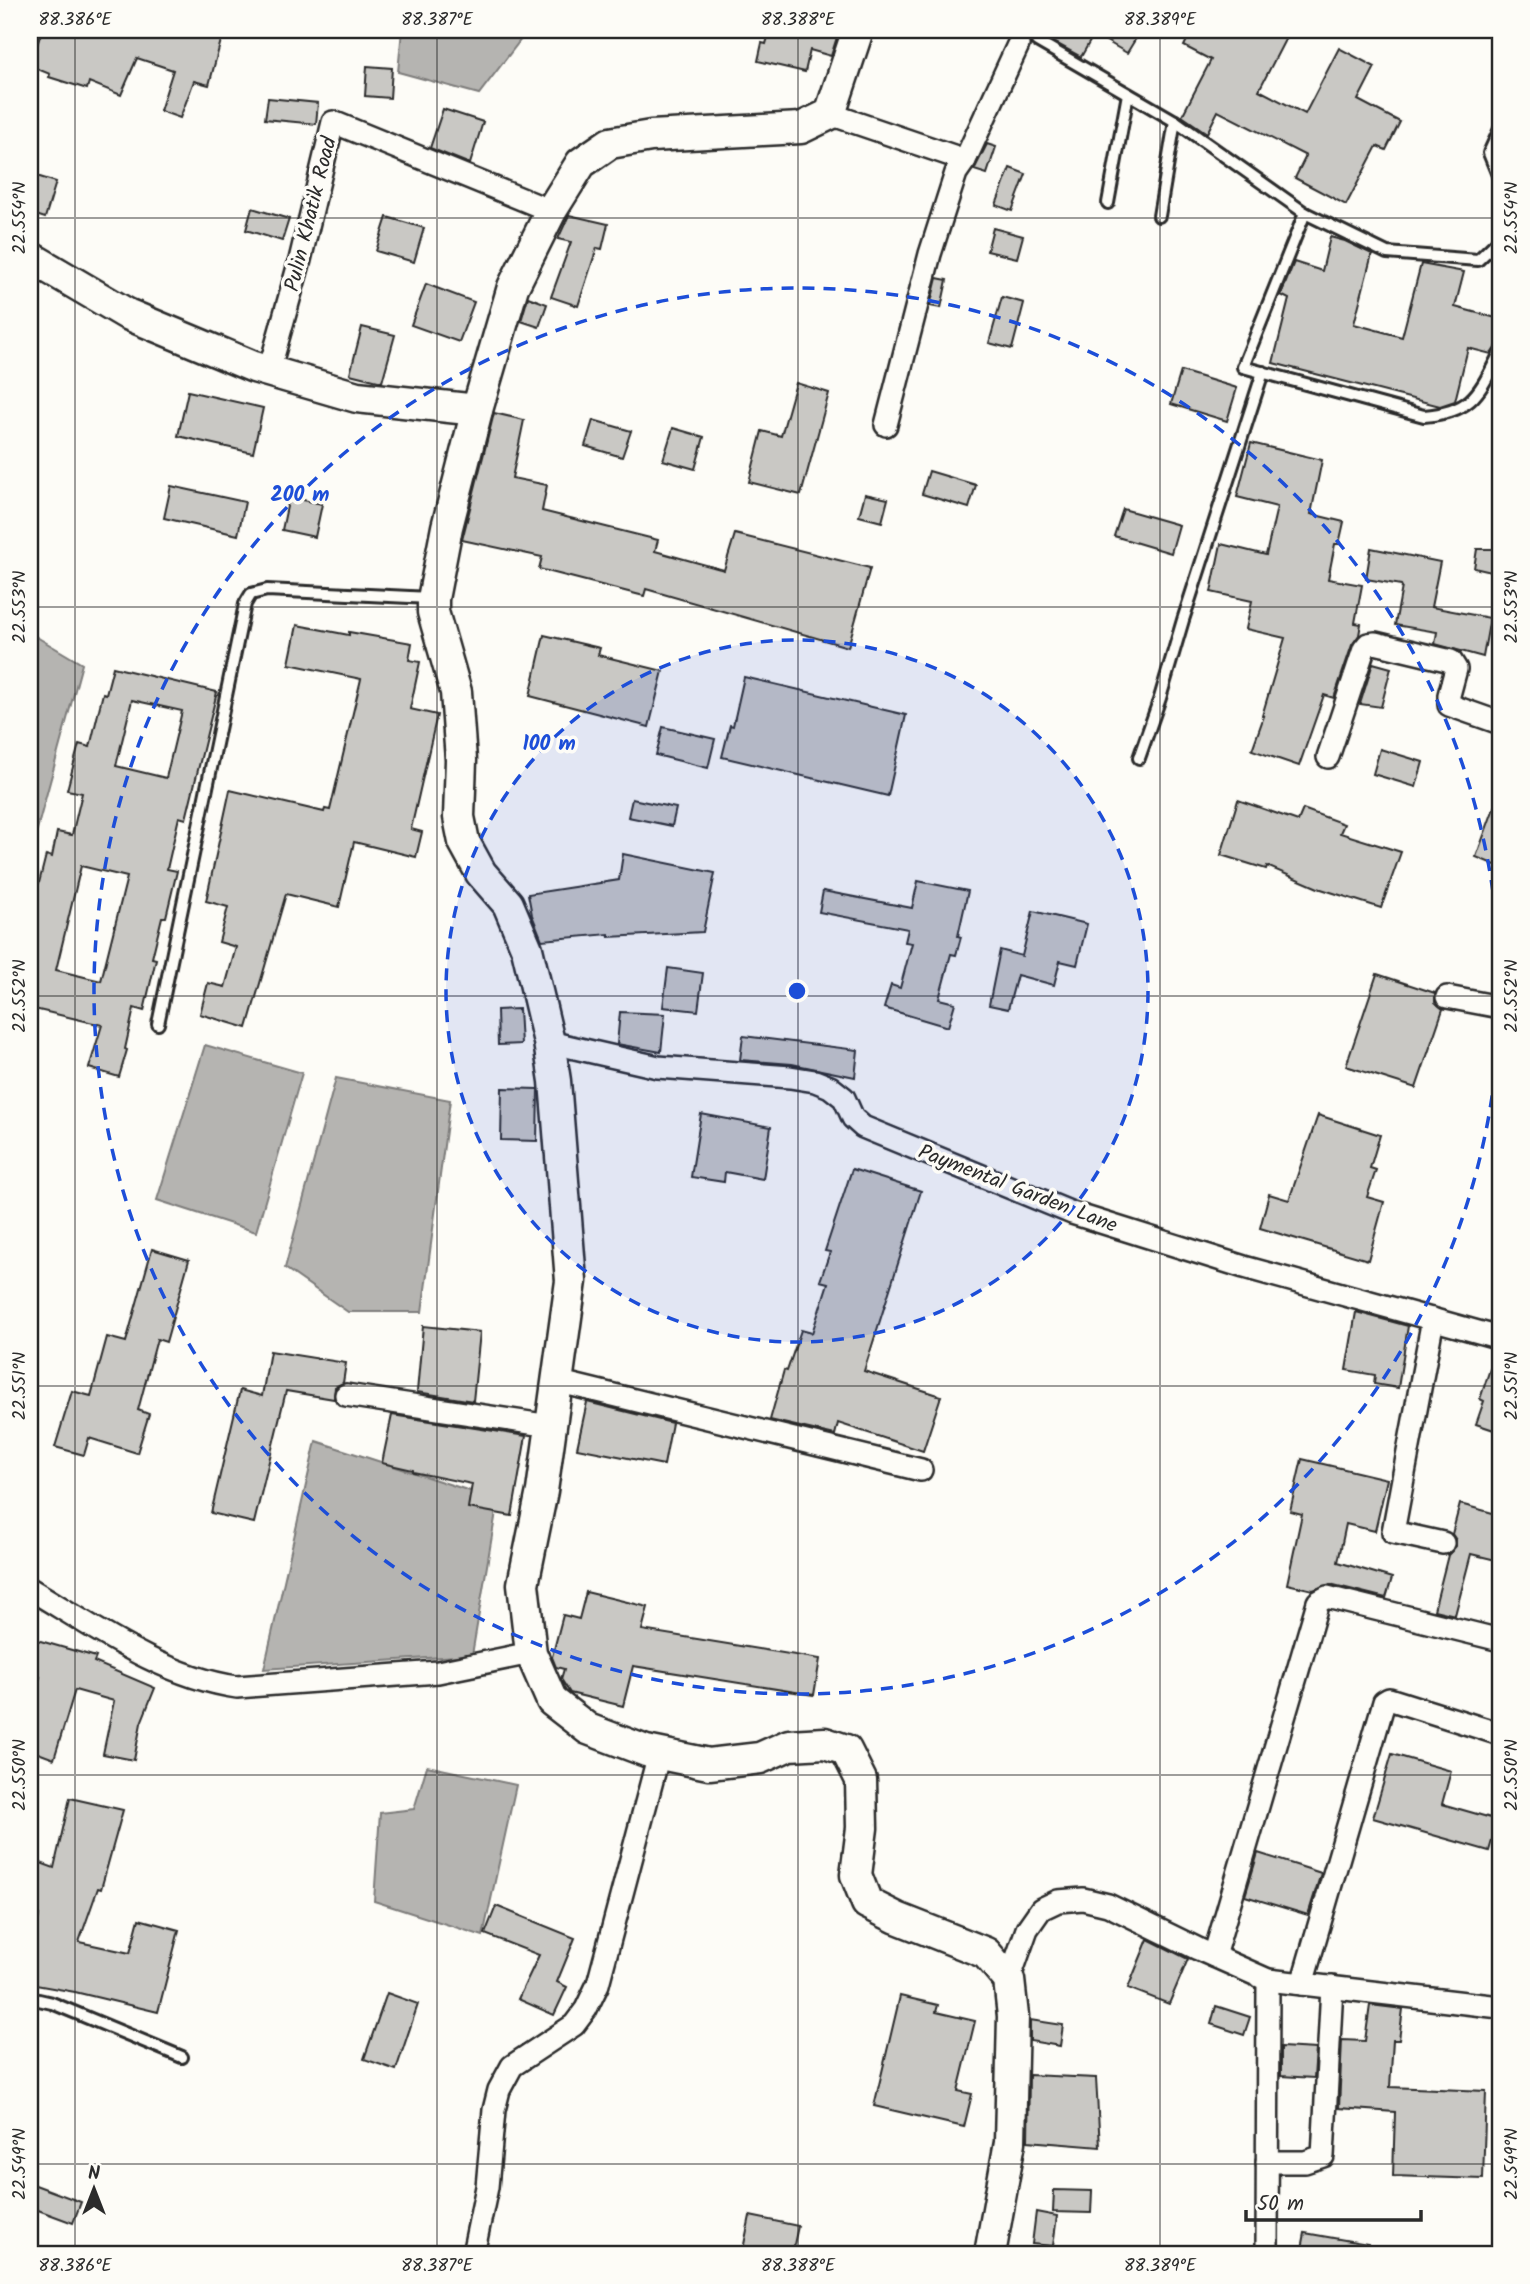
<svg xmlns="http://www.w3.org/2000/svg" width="1530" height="2284" font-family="Kalam,sans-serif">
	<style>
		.water { fill: #b5b4b1; stroke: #7e7d7b; stroke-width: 2 }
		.building { fill: #c9c8c4; stroke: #2b2b2b; stroke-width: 2; fill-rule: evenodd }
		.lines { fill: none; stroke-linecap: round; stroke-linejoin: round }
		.lane-casing { stroke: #2b2b2b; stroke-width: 16 }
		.street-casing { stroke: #2b2b2b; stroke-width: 26 }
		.secondary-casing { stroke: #2b2b2b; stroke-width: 35 }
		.lane { stroke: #fdfcf7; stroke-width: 10 }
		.street { stroke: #fdfcf7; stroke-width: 21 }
		.secondary { stroke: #fdfcf7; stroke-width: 30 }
		.ticks { fill: none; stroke: #2b2b2b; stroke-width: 2; stroke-opacity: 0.45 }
		.ring { fill: none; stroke: #1d4ed8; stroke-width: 3.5; stroke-dasharray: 12 9 }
		.labels { text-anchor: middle; stroke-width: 7; stroke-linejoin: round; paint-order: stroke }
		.street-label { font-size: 21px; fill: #2b2b2b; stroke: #fdfcf7 }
		.centre { fill: #1d4ed8; stroke: #fdfcf7; stroke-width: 3.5 }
		.ring-label { font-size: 21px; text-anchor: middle; font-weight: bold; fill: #1d4ed8; stroke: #fdfcf7; stroke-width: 7; stroke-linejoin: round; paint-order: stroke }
		.neatline { fill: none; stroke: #2b2b2b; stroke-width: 2.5 }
		.ticks-label { font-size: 18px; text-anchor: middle; fill: #2b2b2b }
	</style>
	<rect width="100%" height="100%" fill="#fdfcf7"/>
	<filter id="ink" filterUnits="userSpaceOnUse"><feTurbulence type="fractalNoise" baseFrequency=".0143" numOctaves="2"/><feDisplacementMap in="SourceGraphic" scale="14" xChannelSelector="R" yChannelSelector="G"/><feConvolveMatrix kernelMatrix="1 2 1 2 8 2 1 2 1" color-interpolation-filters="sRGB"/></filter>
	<g filter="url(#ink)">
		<g class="water">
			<path d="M402,30H528L479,94L398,72Z"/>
			<path d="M30,633L82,664L32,848H30Z"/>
			<path d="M205,1045L302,1073L256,1232L157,1200Z"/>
			<path d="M336,1078L450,1100L422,1312H348L285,1268Z"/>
			<path d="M316,1441L498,1500L472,1655L264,1669Z"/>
			<path d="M427,1766L516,1785L483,1936L374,1901L380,1813L414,1809Z"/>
		</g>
		<g class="building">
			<path d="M42,30H210L223,33L209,85L194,81L180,118L160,111L173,70L137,58L121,95L89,82L87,89L49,77L50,74L30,66Z"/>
			<path d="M770,30H810L837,37L831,56L810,50L805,72L758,61L762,43L766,44Z"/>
			<path d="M1059,30H1141L1127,53L1094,34L1081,57L1052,41Z"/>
			<path d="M1192,30H1290L1259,90L1305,114L1339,48L1375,67L1358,100L1400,122L1386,150L1377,146L1346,205L1295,178L1306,156L1218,111L1207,133L1182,116L1211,60L1184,46Z"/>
			<path d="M367,66L392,68L390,98L365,96Z"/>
			<path d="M268,98L318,103L316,124L265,119Z"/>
			<path d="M443,109L483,122L470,164L430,148Z"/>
			<path d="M987,144L996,147L987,174L974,170Z"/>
			<path d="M1010,168L1026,174L1012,211L996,205Z"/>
			<path d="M30,174L56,182L45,218L30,213Z"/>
			<path d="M252,208L289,219L282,241L246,230Z"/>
			<path d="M569,215L608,224L602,249L597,248L578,306L551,297L571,242L558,239Z"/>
			<path d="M387,217L424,228L414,262L376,251Z"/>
			<path d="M993,228L1023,236L1017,258L987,251Z"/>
			<path d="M1330,237L1345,241L1372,254L1354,324L1402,337L1421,264L1464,272L1455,307L1500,319L1498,346L1491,354L1468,348L1455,401L1440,406L1273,363L1289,299L1281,295L1294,262L1322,271Z"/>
			<path d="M937,278L947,280L941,308L930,306Z"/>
			<path d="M426,284L474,302L459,342L411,325Z"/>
			<path d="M528,297L547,304L539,327L521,321Z"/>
			<path d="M1002,297L1024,303L1012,349L989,343Z"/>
			<path d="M362,327L395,335L382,382L350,374Z"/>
			<path d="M1181,371L1237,388L1227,421L1171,404Z"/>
			<path d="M796,383L829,393L801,495L749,482L762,431L781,436Z"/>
			<path d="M188,391L263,408L253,453L178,436Z"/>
			<path d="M494,413L524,420L512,478L547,485L542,511L658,540L655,551L724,570L735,534L870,568L848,647L646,589L644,596L539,569L542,557L462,540Z"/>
			<path d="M593,420L631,431L622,457L585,446Z"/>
			<path d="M673,428L704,437L695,469L663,460Z"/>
			<path d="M1251,443L1322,460L1311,514L1344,522L1339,544H1335L1328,579L1362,585L1355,623L1361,624L1359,635L1352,645L1334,698L1324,695L1299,766L1252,750L1264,716H1262L1285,638L1246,629L1252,601L1211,592L1221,544L1266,555L1277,507L1237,497Z"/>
			<path d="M929,471L976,485L969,508L922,494Z"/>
			<path d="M171,486L245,502L238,535L164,518Z"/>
			<path d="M865,494L888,499L882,522L859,516Z"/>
			<path d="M289,497L322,504L315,537L282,530Z"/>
			<path d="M1123,509L1179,525L1171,553L1114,536Z"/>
			<path d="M1371,548L1440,562L1431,607L1490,618L1483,657L1435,644L1437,632L1395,625L1402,587L1401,585L1366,579Z"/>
			<path d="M1477,549H1500V574L1474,568Z"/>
			<path d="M297,625L349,635V632L412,643L409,660L420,662L410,709L437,715L411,829L422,832L416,857L354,842L339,907L286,894L247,1028L200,1014L208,983L225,987L236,947L219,942L228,907L206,901L230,790L324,812L325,809L330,810L361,679L289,664Z"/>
			<path d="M544,635L600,648L598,655L663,671L649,727L530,696Z"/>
			<path d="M1373,663L1391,668L1381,707L1360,704Z"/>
			<path d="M113,667L217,692L186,819L179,817L167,869L177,871L166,917H162L152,958L156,959L144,1011L134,1008L125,1049L127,1050L119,1077L89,1068L102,1025L30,1008V896L33,881L39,883L46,855L52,857L57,832L72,835L82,793L67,790L79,744L90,747L103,693L106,694ZM132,700L182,711L166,778L116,766ZM81,866L127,877L101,981L56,970Z"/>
			<path d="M744,677L906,715L888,796L722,757L730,725L733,726Z"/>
			<path d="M663,727L715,739L708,768L656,755Z"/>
			<path d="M1380,749L1423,762L1416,787L1373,774Z"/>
			<path d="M1498,797H1500V867L1476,857Z"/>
			<path d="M632,799L676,808L672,826L628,817Z"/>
			<path d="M1238,800L1298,821L1303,809L1344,824L1340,833L1401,852L1381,908L1318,888L1267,866L1266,869L1221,855Z"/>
			<path d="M623,854L715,873L703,932L609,937V934L542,940L532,915L528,894L619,880Z"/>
			<path d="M918,881L968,891L958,936L961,937L956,955L951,954L939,999L955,1003L948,1027L884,1008L891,985L900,988L912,943L905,942L908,929L819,912L823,891L912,908Z"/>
			<path d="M1033,911L1087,924L1077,965L1060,961L1054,985L1017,975L1008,1009L989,1005L1000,950L1022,956Z"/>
			<path d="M668,968L703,973L698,1011L663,1007Z"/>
			<path d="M1377,974L1435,993V1002L1443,1009L1416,1088L1346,1066Z"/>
			<path d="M519,1009L521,1044L498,1045L497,1010Z"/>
			<path d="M620,1012L665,1014L661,1052L617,1044Z"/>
			<path d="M743,1036L858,1050L855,1077L792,1064L740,1060Z"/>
			<path d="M502,1088L538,1089L537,1141L501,1140Z"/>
			<path d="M701,1114L771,1127L763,1179L725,1172L724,1182L691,1177Z"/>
			<path d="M1318,1115L1380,1135L1370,1168L1376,1170L1367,1197L1384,1202L1368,1260L1260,1228L1269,1194L1289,1200Z"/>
			<path d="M852,1169L921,1191L864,1371L941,1396L923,1451L838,1423L835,1435L770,1420L784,1370L787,1371L801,1330L812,1333L828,1283L820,1281L830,1252L825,1251Z"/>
			<path d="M152,1249L189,1260L166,1342L157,1339L138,1410L149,1414L137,1453L89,1438L84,1455L55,1447L72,1391L91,1396L107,1337L126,1342Z"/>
			<path d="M1356,1312L1408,1326L1398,1388L1374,1384L1375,1375L1346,1370Z"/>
			<path d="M423,1326L480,1332L473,1401L417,1392Z"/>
			<path d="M270,1351L346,1363L343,1383L335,1387L334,1399L286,1391L254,1523L211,1513L240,1390L262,1396Z"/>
			<path d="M1496,1351H1500V1432L1476,1424L1484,1401L1480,1399Z"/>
			<path d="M587,1402L672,1423L664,1465L577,1448Z"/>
			<path d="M392,1415L526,1436L512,1516L468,1508L472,1484L413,1472V1470L382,1463Z"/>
			<path d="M1302,1459L1387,1479L1375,1531L1346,1524L1338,1562L1392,1578L1386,1598L1330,1584L1313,1590L1287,1584L1302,1514L1290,1511Z"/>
			<path d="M1460,1504L1500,1515V1561L1471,1554L1455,1615L1434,1610L1448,1555L1456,1546V1540L1452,1534Z"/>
			<path d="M586,1592L648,1607L642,1630L820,1659L814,1695L633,1666L623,1706L570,1693L561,1679L564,1669L556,1667L552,1657L563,1615L579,1619Z"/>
			<path d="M30,1638L96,1657L94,1662L155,1688L141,1723L134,1760L103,1754L114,1701L75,1690L54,1759L30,1750V1711L40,1677L30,1674Z"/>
			<path d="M1392,1754L1451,1771L1442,1804L1498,1820L1489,1851L1373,1818Z"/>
			<path d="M70,1798L123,1810L101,1889L98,1888L79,1942L130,1953L139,1919L179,1930L158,2012L75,1992L30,1984V1969L39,1915L30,1912V1859L54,1868Z"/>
			<path d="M1258,1853L1321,1873L1308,1915L1245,1896Z"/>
			<path d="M496,1906L575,1938L557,1982L567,1987L554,2015L518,1999L539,1955L485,1934Z"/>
			<path d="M1148,1939L1188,1959L1169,2004L1128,1988Z"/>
			<path d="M387,1993L418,2004L396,2070L364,2059Z"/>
			<path d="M900,1996L938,2005L936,2012L975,2021L958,2091L972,2094L964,2127L874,2106Z"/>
			<path d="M1370,2005L1403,2009L1399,2040H1393L1390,2087L1486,2091L1483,2179L1393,2176L1395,2112L1339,2108L1342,2040L1365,2041Z"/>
			<path d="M1216,2006L1250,2017L1244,2035L1211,2024Z"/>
			<path d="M1030,2020L1063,2025L1060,2046L1030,2041Z"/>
			<path d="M1281,2047L1316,2049L1314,2078L1281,2076Z"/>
			<path d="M1029,2075L1096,2078L1100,2147L1028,2141Z"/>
			<path d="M30,2183L81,2202L73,2223L30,2207Z"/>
			<path d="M1054,2190L1092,2191L1091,2213L1053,2212Z"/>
			<path d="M1036,2212L1057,2216L1053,2246L1032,2244Z"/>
			<path d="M750,2216L798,2226L792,2254H742Z"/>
			<path d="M1305,2233L1368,2244L1367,2254H1301Z"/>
		</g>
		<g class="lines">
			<g class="lane-casing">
				<g id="lane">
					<path d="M1035,30L1037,41L1175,121L1305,213L1243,367L1424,416C1473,412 1479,393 1500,353"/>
					<path d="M1500,129L1489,153L1500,180"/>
					<path d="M1108,203L1128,94"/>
					<path d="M1305,213L1387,253L1478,260L1500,239"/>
					<path d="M1159,216L1175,121"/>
					<path d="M1139,758L1160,698L1183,620L1263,372"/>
					<path d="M158,1024L245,604L251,594L267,590L430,598"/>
					<path d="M30,1998L52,2003L182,2057"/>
				</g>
			</g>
			<g class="street-casing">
				<g id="street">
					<path d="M830,114L965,160"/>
					<path d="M269,371L300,260L333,122L551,211"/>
					<path d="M886,425L930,254L956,173L965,160L1018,45"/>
					<path d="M1328,757L1364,649L1368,644L1375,643L1451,661L1456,669L1449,695V705L1500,723"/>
					<path d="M1447,997L1500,1007"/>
					<path d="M549,1042L658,1067L790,1077L815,1081L830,1087L844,1098L853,1118L863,1127L1072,1213L1244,1267L1500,1338"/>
					<path d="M1433,1319L1393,1532L1443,1543"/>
					<path d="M556,1381L921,1470"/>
					<path d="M346,1395L550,1426"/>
					<path d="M30,1589C94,1627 161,1676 237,1687L438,1672L531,1653"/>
					<path d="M1214,1956L1318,1602L1327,1597L1500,1640"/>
					<path d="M1009,1980L1027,1929L1041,1909L1058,1901L1083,1899L1108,1905L1198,1949L1268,1980L1500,2007"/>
					<path d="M1302,1984L1384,1702L1389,1699L1500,1734"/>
					<path d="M1267,2162H1305L1323,2156L1332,1987"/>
					<path d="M473,2254L487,2187L494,2110L499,2090L512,2066L574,2025L586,2009L598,1984L659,1754"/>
					<path d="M1267,2254L1268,1980"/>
					<path d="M1500,2254V2253"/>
				</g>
			</g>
			<g class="secondary-casing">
				<g id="secondary">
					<path d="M858,30L830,114L801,128L651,136L610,143L581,163L551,211L513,287L477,410L447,527L433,599V612L456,692L461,760L459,817L464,842L481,873L508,904L527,949L549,1042L555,1081L571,1281L542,1491L523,1584L531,1653L552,1701L588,1729L646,1751L709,1764L760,1758L789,1745L825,1743L846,1750L861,1780L862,1828L856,1875L867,1903L897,1918L986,1953L1009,1980L1013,2016L1010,2142L990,2254"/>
					<path d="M30,257L127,314L254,367L357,397L477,410"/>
				</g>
			</g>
			<use href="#lane" class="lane"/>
			<use href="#street" class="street"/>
			<use href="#secondary" class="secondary"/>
		</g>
	</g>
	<path class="ticks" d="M75,30V2254M437,30V2254M798,30V2254M1160,30V2254M30,218H1500M30,607H1500M30,996H1500M30,1386H1500M30,1775H1500M30,2164H1500"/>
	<circle cx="797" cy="991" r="351" fill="#1d4ed8" fill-opacity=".12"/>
	<g class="ring">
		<circle cx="797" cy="991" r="351"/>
		<circle cx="797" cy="991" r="703"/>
	</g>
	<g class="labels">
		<g class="street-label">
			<text transform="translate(310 214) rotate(-76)" y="7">Pulin Khatik Road</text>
			<text transform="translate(1018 1188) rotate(21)" y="7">Paymental Garden Lane</text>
		</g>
	</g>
	<circle cx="797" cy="991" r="10" class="centre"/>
	<g class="ring-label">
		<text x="300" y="501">200 m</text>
		<text x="549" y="750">100 m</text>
	</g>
	<rect width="1530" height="2284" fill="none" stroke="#fdfcf7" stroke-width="77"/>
	<g transform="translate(94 2189)" stroke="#fdfcf7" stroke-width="5" paint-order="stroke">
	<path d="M0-5L12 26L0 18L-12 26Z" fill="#2b2b2b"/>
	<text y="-10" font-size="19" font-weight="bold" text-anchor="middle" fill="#2b2b2b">N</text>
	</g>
	<path d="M1246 2210v10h175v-10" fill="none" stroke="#2b2b2b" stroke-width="3.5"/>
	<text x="1257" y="2210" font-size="21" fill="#2b2b2b" stroke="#fdfcf7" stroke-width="5" paint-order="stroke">50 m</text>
	<rect x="38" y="38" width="1454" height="2208" class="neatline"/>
	<g class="ticks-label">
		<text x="75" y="25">88.386°E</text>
		<text x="437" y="25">88.387°E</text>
		<text x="798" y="25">88.388°E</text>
		<text x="1160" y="25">88.389°E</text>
		<text transform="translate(19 218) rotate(-90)" y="6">22.554°N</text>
		<text transform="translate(1511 218) rotate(-90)" y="6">22.554°N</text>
		<text transform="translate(19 607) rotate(-90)" y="6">22.553°N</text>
		<text transform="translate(1511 607) rotate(-90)" y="6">22.553°N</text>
		<text transform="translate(19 996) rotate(-90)" y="6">22.552°N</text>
		<text transform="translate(1511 996) rotate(-90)" y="6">22.552°N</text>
		<text transform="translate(19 1386) rotate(-90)" y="6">22.551°N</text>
		<text transform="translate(1511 1386) rotate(-90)" y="6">22.551°N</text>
		<text transform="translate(19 1775) rotate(-90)" y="6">22.550°N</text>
		<text transform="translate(1511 1775) rotate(-90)" y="6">22.550°N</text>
		<text transform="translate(19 2164) rotate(-90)" y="6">22.549°N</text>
		<text transform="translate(1511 2164) rotate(-90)" y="6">22.549°N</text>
		<text x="75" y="2271">88.386°E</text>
		<text x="437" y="2271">88.387°E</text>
		<text x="798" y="2271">88.388°E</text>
		<text x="1160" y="2271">88.389°E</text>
	</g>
</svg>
